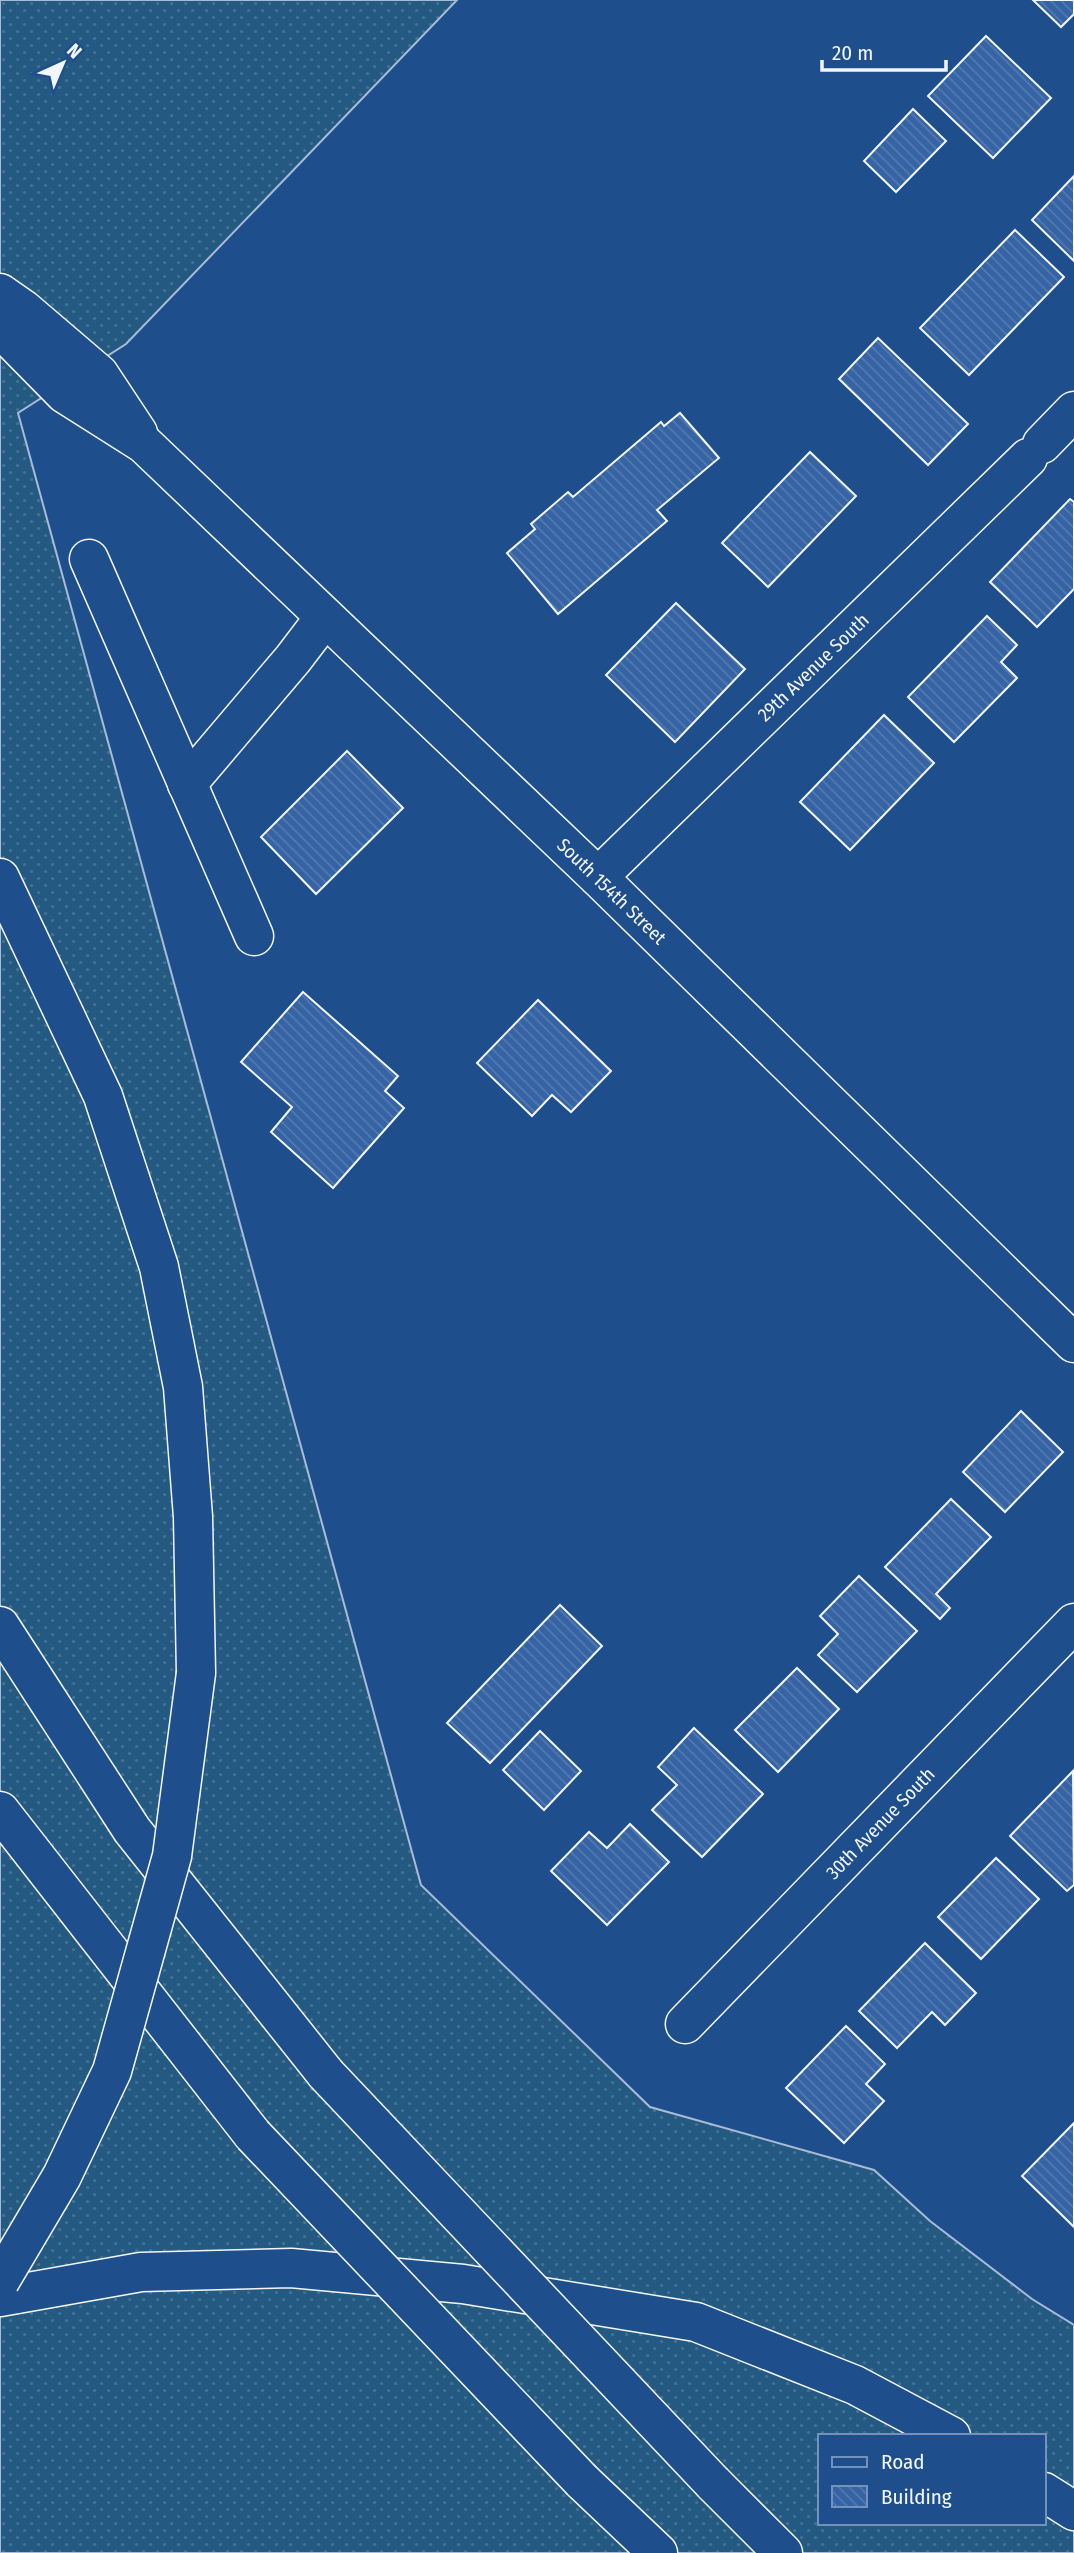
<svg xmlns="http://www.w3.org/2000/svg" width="1074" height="2553" font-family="'Fira Sans Condensed',sans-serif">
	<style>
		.grass { fill: url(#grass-dots); stroke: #a8bbd7; stroke-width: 2; fill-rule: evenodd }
		.building { fill: url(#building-back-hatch); stroke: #f2f6ff; stroke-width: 2 }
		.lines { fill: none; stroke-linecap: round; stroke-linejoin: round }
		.minor-casing { stroke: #f2f6ff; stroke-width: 41 }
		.major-casing { stroke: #f2f6ff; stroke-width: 41 }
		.highway-casing { stroke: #f2f6ff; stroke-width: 41 }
		.minor { stroke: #1f4e8c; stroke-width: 38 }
		.major { stroke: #1f4e8c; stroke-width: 38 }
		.highway { stroke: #1f4e8c; stroke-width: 38 }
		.highway-bridge-casing { stroke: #f2f6ff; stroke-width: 41; stroke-linecap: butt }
		.highway-bridge { stroke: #1f4e8c; stroke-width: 38 }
		.labels { text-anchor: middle; stroke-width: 5; stroke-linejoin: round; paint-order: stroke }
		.street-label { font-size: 19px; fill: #f2f6ff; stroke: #1f4e8c }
	</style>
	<defs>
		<pattern id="grass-dots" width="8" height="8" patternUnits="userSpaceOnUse" patternTransform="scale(1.75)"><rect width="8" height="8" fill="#245a82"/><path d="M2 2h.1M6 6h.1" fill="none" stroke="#447295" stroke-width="1.8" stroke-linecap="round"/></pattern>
		<pattern id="building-back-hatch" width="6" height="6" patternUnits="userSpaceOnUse" patternTransform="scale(1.75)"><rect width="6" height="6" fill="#3563a3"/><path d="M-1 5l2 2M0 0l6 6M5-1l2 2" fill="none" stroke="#537ab1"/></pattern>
	</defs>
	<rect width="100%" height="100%" fill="#1f4e8c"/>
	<path class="grass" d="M0,0H457L126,344L18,413L421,1885L650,2107L874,2170L930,2221L1032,2299L1074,2325V2553H0ZM820,2436H1044V2523H820Z"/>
	<g class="building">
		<path d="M1033,0H1074V14L1061,27Z"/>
		<path d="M986,36L1051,98L993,158L928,96Z"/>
		<path d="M913,109L946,141L896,192L864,161Z"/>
		<path d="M1074,176V261L1032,220Z"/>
		<path d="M1015,230L1064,277L969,375L920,328Z"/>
		<path d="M878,338L968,424L928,465L839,379Z"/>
		<path d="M680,413L719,458L657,510L667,521L558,614L507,553L535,529L531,524L568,492L573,497L661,422L664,426Z"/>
		<path d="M810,452L856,496L768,587L722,543Z"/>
		<path d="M1070,499L1074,502V589L1037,627L990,582Z"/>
		<path d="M676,603L745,669L675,742L606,675Z"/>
		<path d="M987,616L1017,645L1001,662L1017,678L954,742L908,697Z"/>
		<path d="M884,715L934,763L850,850L800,802Z"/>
		<path d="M347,751L403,808L316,894L261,837Z"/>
		<path d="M303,992L398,1076L385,1091L404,1108L333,1188L271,1132L292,1107L241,1062Z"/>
		<path d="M538,1000L611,1071L571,1112L552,1095L532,1116L477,1063Z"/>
		<path d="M1021,1411L1063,1452L1005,1512L963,1472Z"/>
		<path d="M951,1499L991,1537L936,1594L950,1608L940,1619L885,1567Z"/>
		<path d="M859,1576L917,1631L857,1692L818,1655L838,1634L820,1616Z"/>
		<path d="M560,1605L602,1646L490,1763L447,1723Z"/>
		<path d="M797,1668L839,1709L778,1772L735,1730Z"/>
		<path d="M694,1728L763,1794L702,1857L652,1810L677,1785L658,1767Z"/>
		<path d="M540,1731L581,1771L544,1810L503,1770Z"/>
		<path d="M1073,1771L1074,1885L1067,1891L1010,1836Z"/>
		<path d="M630,1824L669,1862L607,1925L551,1871L589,1832L607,1848Z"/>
		<path d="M996,1858L1039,1899L981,1959L938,1917Z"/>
		<path d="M925,1943L976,1993L945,2025L932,2012L897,2048L859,2011Z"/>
		<path d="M846,2026L885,2064L866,2084L884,2101L844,2143L786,2088Z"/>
		<path d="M1074,2123V2227L1022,2176Z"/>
	</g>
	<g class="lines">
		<g class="minor-casing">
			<g id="minor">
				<path d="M1042,444L1074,411"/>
				<path d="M89,559L254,936"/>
				<path d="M187,784L293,659L325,617"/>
				<path d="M598,877L1028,458"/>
				<path d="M685,2024L1074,1623"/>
			</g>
		</g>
		<g class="major-casing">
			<g id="major">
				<path d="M0,293L23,309L99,374L138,433"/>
				<path d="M0,328L65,394L144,444L598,877L1074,1343"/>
			</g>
		</g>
		<g class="highway-casing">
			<g id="highway">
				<path d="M0,878L103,1096L159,1267L183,1387L193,1517L196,1673"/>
				<path d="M0,1626L132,1830L326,2074"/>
				<path d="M0,1811L253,2135"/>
				<path d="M0,2297L141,2272L291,2268L463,2284L696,2322L855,2385L951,2436"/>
				<path d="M582,2481L658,2553"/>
				<path d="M713,2483L783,2553"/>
				<path d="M1044,2492L1074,2511"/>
			</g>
		</g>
		<use href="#minor" class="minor"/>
		<use href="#major" class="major"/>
		<use href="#highway" class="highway"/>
		<g class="highway-bridge-casing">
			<g id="highway-bridge">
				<path d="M326,2074L713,2483"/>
				<path d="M253,2135L582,2481"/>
				<path d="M0,2281L62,2176L112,2071L172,1856L196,1673"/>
			</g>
		</g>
		<use href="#highway-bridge" class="highway-bridge"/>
	</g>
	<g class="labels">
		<g class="street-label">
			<text transform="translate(813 667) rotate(-44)" y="7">29th Avenue South</text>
			<text transform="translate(612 891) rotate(44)" y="7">South 154th Street</text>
			<text transform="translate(880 1823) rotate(-46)" y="7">30th Avenue South</text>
		</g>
	</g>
	<rect x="818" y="2434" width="228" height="91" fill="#1f4e8c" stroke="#7391ba" stroke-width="2"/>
	<rect x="832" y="2457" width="35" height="10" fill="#1f4e8c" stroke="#7391ba" stroke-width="2"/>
	<text x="881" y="2469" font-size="21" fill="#f2f6ff">Road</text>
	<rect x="832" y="2486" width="35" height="21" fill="url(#building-back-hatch)" stroke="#7391ba" stroke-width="2"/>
	<text x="881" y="2504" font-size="21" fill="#f2f6ff">Building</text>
	<g transform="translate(63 63) rotate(44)" stroke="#1f4e8c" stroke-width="5" paint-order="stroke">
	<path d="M0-5L12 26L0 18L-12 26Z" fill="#f2f6ff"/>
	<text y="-10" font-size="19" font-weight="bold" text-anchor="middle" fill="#f2f6ff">N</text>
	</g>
	<path d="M822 60v10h124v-10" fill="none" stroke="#f2f6ff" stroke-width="3.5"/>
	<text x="832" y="60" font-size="21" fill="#f2f6ff" stroke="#1f4e8c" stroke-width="5" paint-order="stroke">20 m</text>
</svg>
